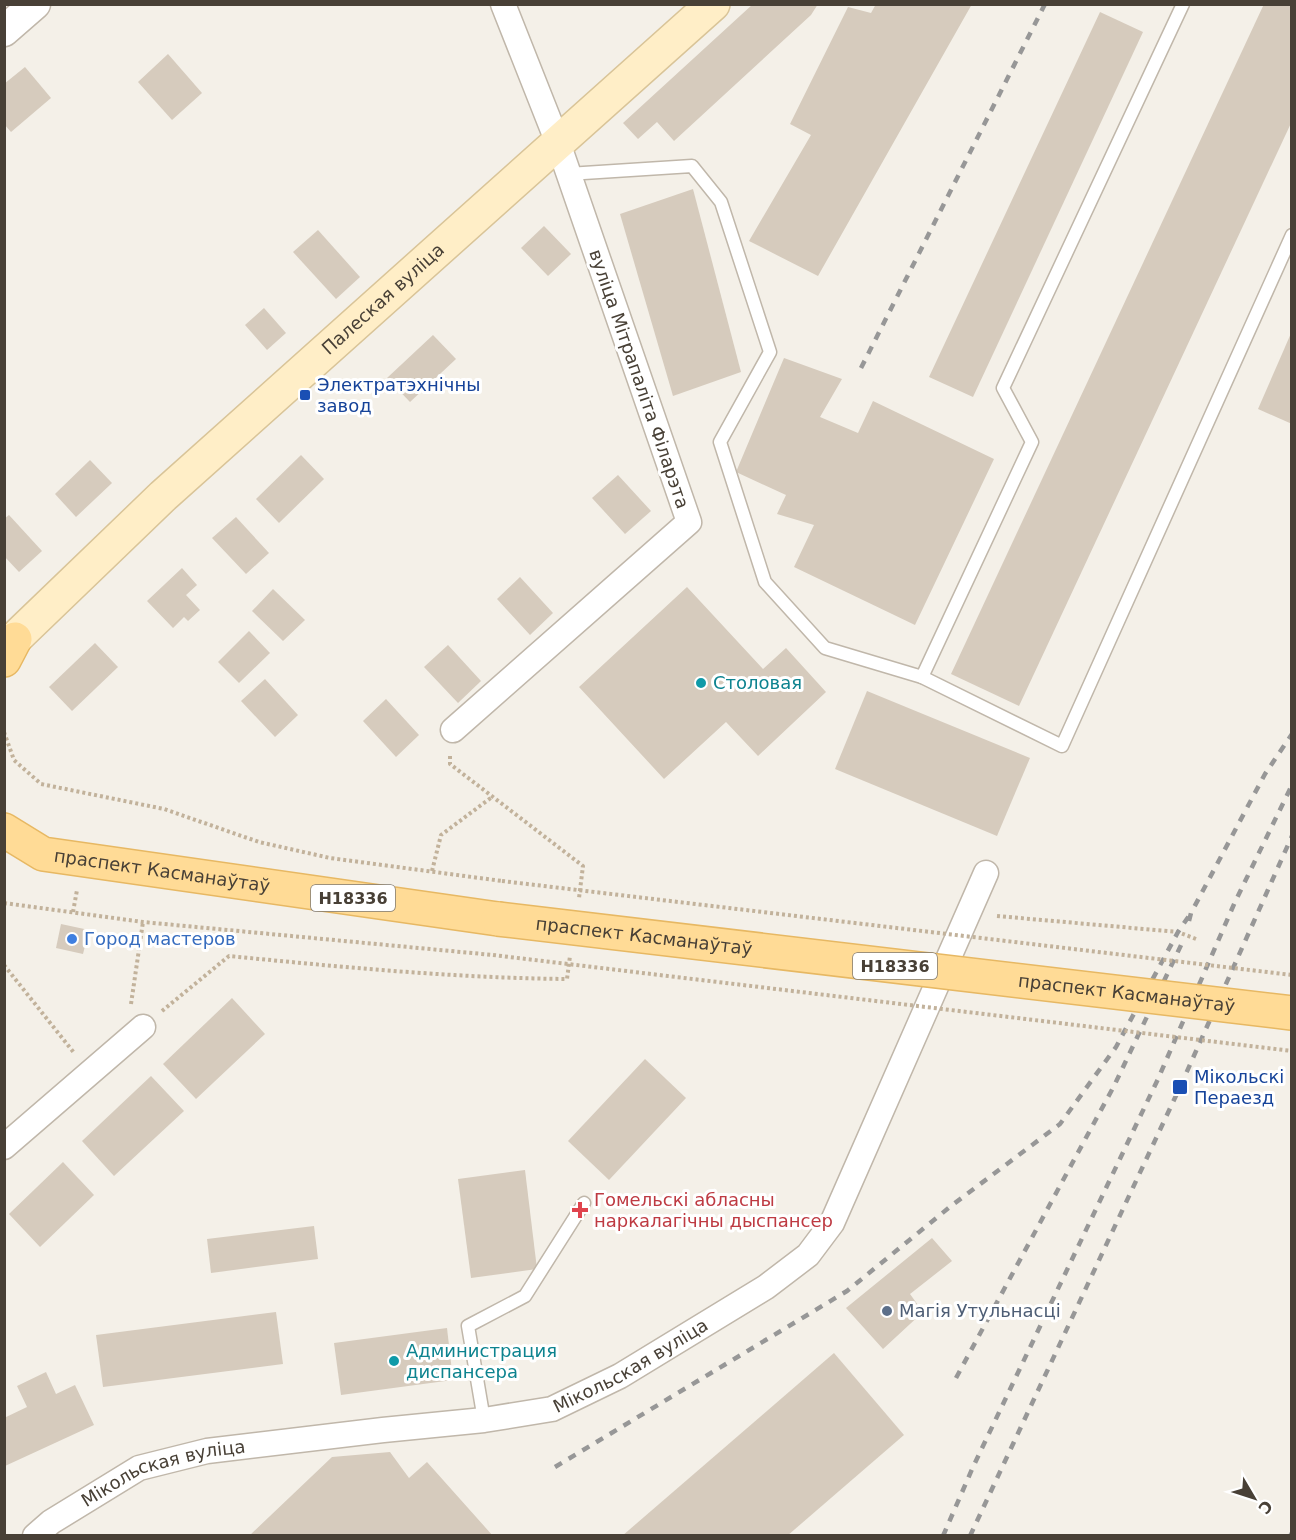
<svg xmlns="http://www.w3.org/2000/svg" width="1296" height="1540" font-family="'DejaVu Sans',sans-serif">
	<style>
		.building { fill: #d6cbbd }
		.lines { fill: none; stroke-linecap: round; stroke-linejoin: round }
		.service-casing { stroke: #c0b7aa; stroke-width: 15 }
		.minor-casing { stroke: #c0b7aa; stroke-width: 27 }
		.tertiary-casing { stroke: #c0b7aa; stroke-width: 33 }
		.secondary-casing { stroke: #d9c498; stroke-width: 36 }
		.primary-casing { stroke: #e7b863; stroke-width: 36 }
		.path { stroke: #c2b29b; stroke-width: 4; stroke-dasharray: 3 3; stroke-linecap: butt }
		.service { stroke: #fff; stroke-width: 12 }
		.minor { stroke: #fff; stroke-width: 24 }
		.tertiary { stroke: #fff; stroke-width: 30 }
		.secondary { stroke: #ffeec7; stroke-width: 33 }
		.primary { stroke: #ffdb96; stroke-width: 33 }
		.rail { stroke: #979797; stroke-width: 4.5; stroke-dasharray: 8 8; stroke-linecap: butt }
		.primary-bridge-casing { stroke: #e7b863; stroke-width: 36; stroke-linecap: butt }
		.path-bridge { stroke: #c2b29b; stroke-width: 4; stroke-dasharray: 3 3; stroke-linecap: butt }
		.primary-bridge { stroke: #ffdb96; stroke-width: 33 }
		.transit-dot { fill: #1a4fb4; stroke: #fff; stroke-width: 2 }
		.culture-dot { fill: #0f9aa8; stroke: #fff; stroke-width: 2 }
		.shop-dot { fill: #3f7fe0; stroke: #fff; stroke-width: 2 }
		.health-dot { fill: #e0444e; stroke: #fff; stroke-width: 2 }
		.service-dot { fill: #5c6f8a; stroke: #fff; stroke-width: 2 }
		.labels { text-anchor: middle; stroke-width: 6; stroke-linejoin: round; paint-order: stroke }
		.shield { fill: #fff; stroke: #7f7972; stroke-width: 1.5 }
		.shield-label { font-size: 16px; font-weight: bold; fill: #484036 }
		.street-label { font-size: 18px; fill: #484036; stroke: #fff }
		.transit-label { font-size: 18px; fill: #164399; stroke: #fff; text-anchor: start }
		.culture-label { font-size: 18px; fill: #0d838f; stroke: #fff; text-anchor: start }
		.shop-label { font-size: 18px; fill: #366cbe; stroke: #fff; text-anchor: start }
		.health-label { font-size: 18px; fill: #be3a42; stroke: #fff; text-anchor: start }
		.service-label { font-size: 18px; fill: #4e5e75; stroke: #fff; text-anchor: start }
	</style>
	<rect width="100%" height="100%" fill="#f4f0e8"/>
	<g class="building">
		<path d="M753,4H818L811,15L674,141L657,122L638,139L623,123Z"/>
		<path d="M876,4H972L818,276L749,241L811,135L790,124L848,7L871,13Z"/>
		<path d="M1264,4H1292V121L1019,706L951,674Z"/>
		<path d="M1100,12L1143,32L973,397L929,377Z"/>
		<path d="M168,54L202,93L172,120L138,82Z"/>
		<path d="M25,67L51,98L11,132L4,124V84Z"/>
		<path d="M693,189L741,372L673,396L620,214Z"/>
		<path d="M544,226L571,254L548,276L521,248Z"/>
		<path d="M318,230L360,277L336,299L293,252Z"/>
		<path d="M264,308L286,333L267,350L245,325Z"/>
		<path d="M1292,331V424L1258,409Z"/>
		<path d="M433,335L456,359L410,402L387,378Z"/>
		<path d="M784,358L842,379L820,417L858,433L873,401L994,459L915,625L794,567L814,525L777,514L786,495L736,472Z"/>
		<path d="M301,455L324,479L279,523L256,499Z"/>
		<path d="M90,460L112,483L76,517L55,494Z"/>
		<path d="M618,475L651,511L625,534L592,498Z"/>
		<path d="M9,515L42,551L19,572L4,556V519Z"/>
		<path d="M236,517L269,553L246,574L212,538Z"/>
		<path d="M182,568L197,585L186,595L200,610L188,621L184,617L173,628L147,601Z"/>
		<path d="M520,577L553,613L530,635L497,599Z"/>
		<path d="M687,587L763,669L786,648L826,692L758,756L726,722L664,779L579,687Z"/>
		<path d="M273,589L305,620L283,641L252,611Z"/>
		<path d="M249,631L270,653L239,683L218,662Z"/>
		<path d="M95,643L118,667L72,711L49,687Z"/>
		<path d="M448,645L481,681L458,703L424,667Z"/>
		<path d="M265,679L298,715L275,737L241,701Z"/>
		<path d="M867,691L1030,758L997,836L835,769Z"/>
		<path d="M386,699L419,735L396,757L363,721Z"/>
		<path d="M61,924L89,930L83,954L56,948Z"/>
		<path d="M232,998L265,1034L196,1099L163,1064Z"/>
		<path d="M645,1059L686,1098L609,1180L568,1141Z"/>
		<path d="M151,1076L184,1111L114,1176L82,1141Z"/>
		<path d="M63,1162L94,1195L40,1247L9,1214Z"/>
		<path d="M525,1170L537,1269L471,1278L458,1179Z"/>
		<path d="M314,1226L318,1259L211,1273L207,1239Z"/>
		<path d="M932,1238L952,1261L910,1294L923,1312L883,1349L846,1308Z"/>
		<path d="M276,1312L283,1364L103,1387L96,1335Z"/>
		<path d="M447,1328L453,1380L341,1395L334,1343Z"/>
		<path d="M834,1353L904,1435L787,1536H622Z"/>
		<path d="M46,1372L56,1394L75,1385L94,1425L5,1466L4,1418L27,1407L17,1386Z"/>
		<path d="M390,1452L409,1478L427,1462L493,1536H249L332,1457Z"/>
	</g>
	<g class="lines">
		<g class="service-casing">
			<g id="service">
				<path d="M568,174L692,166L721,202L770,352L720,442L765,582L825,648L922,677L1032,442L1003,388L1183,4"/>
				<path d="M922,677L1062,746L1292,235"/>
				<path d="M484,1420L468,1326L525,1296L584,1203"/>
			</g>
		</g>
		<g class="minor-casing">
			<g id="minor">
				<path d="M453,730L689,522L558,143L503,4"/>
				<path d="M4,1147L143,1027"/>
				<path id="s1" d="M35,1536L51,1522L139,1468L207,1451L383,1430L484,1420L552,1409L620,1376L766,1287L808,1255L832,1223L986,873"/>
			</g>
		</g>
		<g class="tertiary-casing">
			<path id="tertiary" d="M4,31L35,4"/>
		</g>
		<g class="secondary-casing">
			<g id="secondary">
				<path id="s2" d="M4,649L163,496L713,4"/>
			</g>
		</g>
		<g class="primary-casing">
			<g id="primary">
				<path d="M4,660L15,639"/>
				<path id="s3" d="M4,830L43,854L498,919"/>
			</g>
		</g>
		<g class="path">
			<path d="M4,732L14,760L41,784L164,809L259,842L330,858L502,881"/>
			<path d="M450,756V764L583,866L579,898"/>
			<path d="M432,871L441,835L492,797"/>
			<path d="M4,903L143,922L493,955"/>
			<path d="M73,912L77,890"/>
			<path d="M997,916L1178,932L1196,939"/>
			<path d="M4,965L75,1054"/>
			<path d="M131,1004L143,922"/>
			<path d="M162,1011L229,956C341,967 454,978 567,979L570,956"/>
		</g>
		<use href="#service" class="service"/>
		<use href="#minor" class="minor"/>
		<use href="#tertiary" class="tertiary"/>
		<use href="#secondary" class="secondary"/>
		<use href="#primary" class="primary"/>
		<g class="rail">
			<path d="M861,368L1045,4"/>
			<path d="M1189,921L1191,913L1265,774L1292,734"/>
			<path d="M956,1378L1114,1086L1183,941"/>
			<path d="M555,1467L847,1291L951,1206L1060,1124L1116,1047L1178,932L1191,913"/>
			<path d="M943,1536L973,1467L1158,1079L1235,902L1292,785"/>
			<path d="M970,1536L1180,1087L1292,836"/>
			<path d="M1290,1536L1292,1533"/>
		</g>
		<g class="primary-bridge-casing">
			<g id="primary-bridge">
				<path id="s4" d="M498,919L1292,1013"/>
			</g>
		</g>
		<g class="path-bridge">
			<path d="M502,881L1292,975"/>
			<path d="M493,955L1292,1051"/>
		</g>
		<use href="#primary-bridge" class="primary-bridge"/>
	</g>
	<g class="transit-dot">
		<rect x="299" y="389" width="12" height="12" rx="3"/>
		<rect x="1172" y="1079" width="16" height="16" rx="3"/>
	</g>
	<g class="culture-dot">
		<circle cx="701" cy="683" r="6"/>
		<circle cx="394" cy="1361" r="6"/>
	</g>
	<circle class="shop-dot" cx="72" cy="939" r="6"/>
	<path class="health-dot" d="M577 1201h6v6h6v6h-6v6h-6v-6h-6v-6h6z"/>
	<circle class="service-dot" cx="887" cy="1311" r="6"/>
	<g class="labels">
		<g class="shield">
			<rect x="311" y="885" width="84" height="26" rx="4.5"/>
			<rect x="853" y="953" width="84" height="26" rx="4.5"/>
		</g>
		<g class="shield-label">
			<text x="353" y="904">Н18336</text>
			<text x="895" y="972">Н18336</text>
		</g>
		<g class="street-label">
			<text dy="6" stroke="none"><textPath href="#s2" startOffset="516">Палеская вуліца</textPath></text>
			<text transform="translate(639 379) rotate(71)" y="6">вуліца Мітрапаліта Філарэта</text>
			<text dy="6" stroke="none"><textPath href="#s3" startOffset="166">праспект Касманаўтаў</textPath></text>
			<text dy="6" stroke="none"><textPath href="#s4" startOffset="147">праспект Касманаўтаў</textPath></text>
			<text dy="6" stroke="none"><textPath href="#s4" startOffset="633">праспект Касманаўтаў</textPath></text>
			<text dy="6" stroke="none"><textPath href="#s1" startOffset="632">Мікольская вуліца</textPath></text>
			<text dy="6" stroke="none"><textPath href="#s1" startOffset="146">Мікольская вуліца</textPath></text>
		</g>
		<g class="transit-label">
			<text x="317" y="391">Электратэхнічны<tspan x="317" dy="21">завод</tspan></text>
			<text x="1194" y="1083">Мікольскі<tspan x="1194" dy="21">Пераезд</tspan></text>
		</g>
		<g class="culture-label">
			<text x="713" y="689">Столовая</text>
			<text x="406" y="1357">Администрация<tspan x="406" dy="21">диспансера</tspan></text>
		</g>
		<g class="shop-label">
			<text x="84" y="945">Город мастеров</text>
		</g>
		<g class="health-label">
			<text x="594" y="1206">Гомельскі абласны<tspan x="594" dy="21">наркалагічны дыспансер</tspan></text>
		</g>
		<g class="service-label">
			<text x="899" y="1317">Магія Утульнасці</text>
		</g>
	</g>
	<rect width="1296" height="1540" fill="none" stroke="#484036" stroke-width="12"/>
	<g transform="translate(1254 1498) rotate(129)" stroke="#ffffff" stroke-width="4.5" paint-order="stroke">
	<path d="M0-4.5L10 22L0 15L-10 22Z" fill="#484036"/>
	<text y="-9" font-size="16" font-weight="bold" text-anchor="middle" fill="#484036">С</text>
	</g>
</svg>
